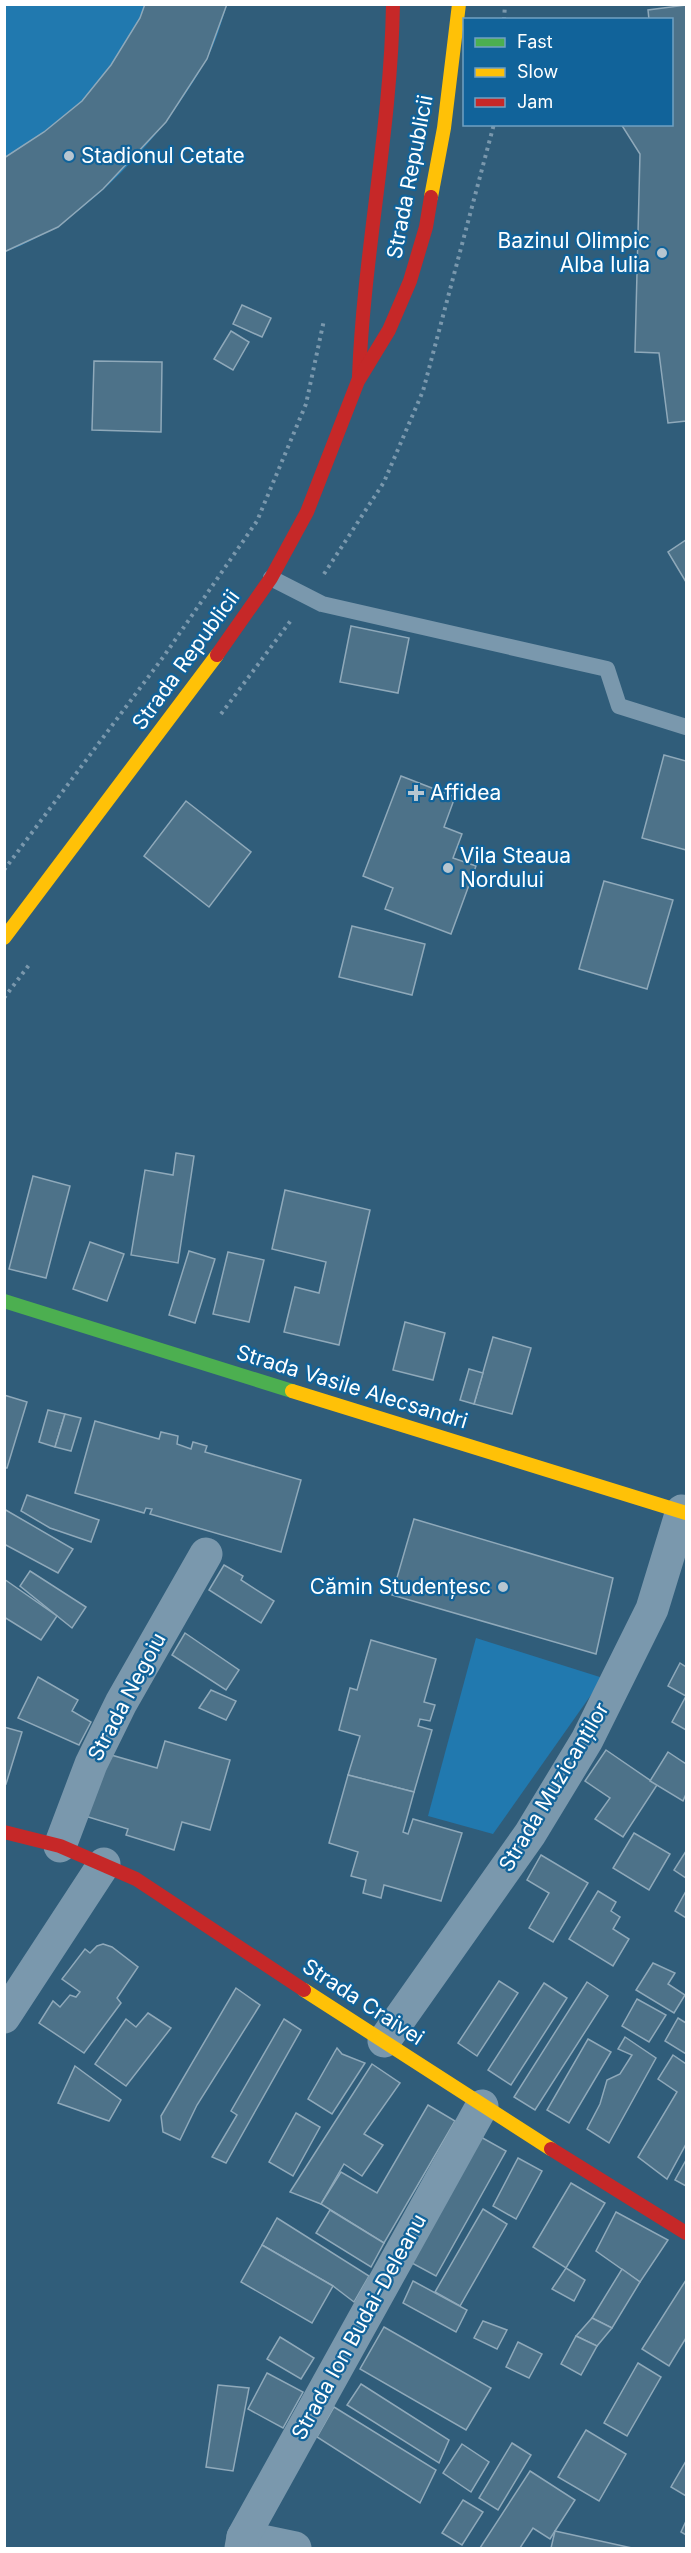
<svg xmlns="http://www.w3.org/2000/svg" width="691" height="2553" font-family="Inter,sans-serif">
	<style>
		.green { fill: #2179af }
		.building { fill: #4d7289; stroke: #8fa9ba; stroke-width: 1.5 }
		.lines { fill: none; stroke-linecap: round; stroke-linejoin: round }
		.path { stroke: #7a98ad; stroke-width: 4; stroke-dasharray: 3 4.5; stroke-linecap: butt }
		.lane { stroke: #7a98ad; stroke-width: 16 }
		.street { stroke: #7a98ad; stroke-width: 33 }
		.fast { stroke: #4caf50; stroke-width: 14 }
		.slow { stroke: #ffc107; stroke-width: 14 }
		.jam { stroke: #c62828; stroke-width: 14 }
		.poi-dot { fill: #b7c6d0; stroke: #11639a; stroke-width: 2 }
		.labels { text-anchor: middle; stroke-width: 4.5; stroke-linejoin: round; paint-order: stroke }
		.poi-label { font-size: 21px; fill: #fff; stroke: #11639a; text-anchor: start }
		.street-label { font-size: 21px; fill: #fff; stroke: #11639a }
	</style>
	<rect width="100%" height="100%" fill="#305d7a"/>
	<g class="green">
		<path d="M5,5H227C221,23 216,43 206,60C165,135 86,223 5,252Z"/>
		<path d="M476,1638L603,1678L493,1834L428,1816Z"/>
	</g>
	<g class="building">
		<path d="M145,4H227L207,59L166,122L103,189L58,227L4,252V158L44,132L82,101L111,65L140,18Z"/>
		<path d="M686,5V421L668,423L659,353L635,352L640,154L621,124H672V20H649L648,10Z"/>
		<path d="M242,305L271,318L262,337L233,324Z"/>
		<path d="M231,331L249,342L233,370L214,359Z"/>
		<path d="M94,361L162,362L161,432L92,430Z"/>
		<path d="M686,540V582L668,552Z"/>
		<path d="M351,626L409,638L398,693L340,682Z"/>
		<path d="M664,755L686,761V850L642,838Z"/>
		<path d="M401,776L455,797L444,827L462,834L453,858L476,866L451,934L385,909L393,888L363,876Z"/>
		<path d="M186,801L251,852L209,907L144,856Z"/>
		<path d="M604,881L673,900L647,989L579,969Z"/>
		<path d="M352,926L425,944L412,995L339,977Z"/>
		<path d="M176,1153L194,1156L178,1263L131,1255L145,1170L173,1175Z"/>
		<path d="M33,1176L70,1186L46,1278L9,1269Z"/>
		<path d="M285,1190L370,1210L339,1345L284,1332L295,1287L319,1293L326,1262L272,1249Z"/>
		<path d="M90,1242L124,1254L107,1301L73,1289Z"/>
		<path d="M189,1251L215,1259L195,1323L169,1315Z"/>
		<path d="M228,1252L264,1260L249,1322L213,1314Z"/>
		<path d="M405,1322L445,1333L433,1380L393,1370Z"/>
		<path d="M493,1337L531,1348L512,1414L474,1404Z"/>
		<path d="M469,1369L483,1373L474,1404L460,1400Z"/>
		<path d="M4,1395L27,1402L7,1468H4Z"/>
		<path d="M48,1410L65,1414L55,1447L39,1442Z"/>
		<path d="M65,1414L81,1418L71,1451L55,1447Z"/>
		<path d="M95,1421L159,1439L161,1432L178,1436L177,1444L191,1449L193,1442L207,1446L205,1452L301,1480L281,1552L150,1514L152,1509L146,1508L144,1513L75,1493Z"/>
		<path d="M27,1495L99,1520L91,1542L50,1528L21,1511Z"/>
		<path d="M4,1509L73,1549L58,1573L4,1544Z"/>
		<path d="M414,1519L613,1578L596,1654L392,1595Z"/>
		<path d="M224,1565L243,1576L241,1580L274,1601L261,1623L209,1590Z"/>
		<path d="M30,1571L86,1607L72,1628L20,1586Z"/>
		<path d="M4,1579L57,1616L41,1640L4,1617Z"/>
		<path d="M185,1633L239,1670L226,1690L172,1655Z"/>
		<path d="M371,1640L436,1659L424,1702L435,1705L430,1721L420,1719L418,1726L432,1730L414,1792L348,1775L360,1736L339,1730L350,1688L357,1690Z"/>
		<path d="M680,1663L686,1667V1730L672,1722L686,1696L668,1686Z"/>
		<path d="M38,1677L78,1700L72,1711L91,1722L79,1745L18,1718Z"/>
		<path d="M211,1690L236,1701L226,1720L199,1708Z"/>
		<path d="M4,1727L22,1732L6,1784L4,1783Z"/>
		<path d="M165,1741L230,1760L210,1830L182,1822L174,1850L126,1835L128,1829L85,1816L104,1753L157,1768Z"/>
		<path d="M606,1750L657,1785L623,1837L595,1819L610,1798L585,1781Z"/>
		<path d="M668,1752L686,1764V1794L683,1801L650,1781Z"/>
		<path d="M348,1775L414,1792L403,1832L408,1834L413,1819L462,1833L441,1901L384,1885L381,1898L363,1893L366,1880L351,1876L358,1852L329,1843Z"/>
		<path d="M634,1833L670,1854L649,1890L613,1868Z"/>
		<path d="M686,1851V1878L674,1870Z"/>
		<path d="M541,1855L588,1883L553,1942L529,1928L549,1893L527,1880Z"/>
		<path d="M598,1891L616,1902L611,1911L620,1917L613,1929L629,1939L613,1966L569,1939Z"/>
		<path d="M686,1891V1918L675,1911Z"/>
		<path d="M103,1944L112,1947L138,1967L117,1998L121,2003L84,2053L39,2023L53,2001L60,2007L70,1995L76,1997L80,1992L62,1979L85,1949L90,1953L97,1946Z"/>
		<path d="M653,1963L675,1973L668,1984L685,1995L674,2013L636,1990Z"/>
		<path d="M499,1981L518,1993L477,2056L458,2043Z"/>
		<path d="M587,1982L608,1996L535,2110L514,2097Z"/>
		<path d="M544,1983L567,1998L511,2085L488,2070Z"/>
		<path d="M236,1988L260,2005L197,2105L180,2140L163,2132L161,2116Z"/>
		<path d="M637,1999L666,2015L649,2042L622,2026Z"/>
		<path d="M148,2013L171,2028L126,2086L95,2064L126,2019L136,2027Z"/>
		<path d="M678,2018L686,2023V2054L665,2041Z"/>
		<path d="M284,2019L301,2030L226,2163L212,2157L237,2115L231,2111Z"/>
		<path d="M625,2037L656,2058L609,2143L587,2129L600,2104L607,2080L620,2074L632,2055L618,2049Z"/>
		<path d="M588,2039L611,2052L569,2123L547,2110Z"/>
		<path d="M337,2048L342,2054L365,2063L332,2114L308,2099Z"/>
		<path d="M673,2055L686,2064V2144L667,2179L638,2157L677,2092L658,2079Z"/>
		<path d="M372,2064L400,2083L364,2134L383,2145L362,2176L344,2164L321,2204L290,2192Z"/>
		<path d="M75,2066L121,2100L109,2121L58,2103Z"/>
		<path d="M428,2105L455,2121L384,2243L321,2204L341,2172L377,2193Z"/>
		<path d="M296,2113L320,2127L293,2176L269,2162Z"/>
		<path d="M479,2136L506,2151L436,2276L410,2262Z"/>
		<path d="M518,2158L542,2171L516,2219L493,2206Z"/>
		<path d="M686,2160V2186L675,2180Z"/>
		<path d="M571,2183L605,2203L566,2268L533,2247Z"/>
		<path d="M483,2209L507,2224L460,2306L435,2292Z"/>
		<path d="M330,2210L384,2243L371,2267L316,2233Z"/>
		<path d="M616,2212L668,2240L640,2282L596,2251Z"/>
		<path d="M277,2218L369,2276L354,2302L333,2286L262,2245Z"/>
		<path d="M262,2245L333,2286L312,2323L241,2282Z"/>
		<path d="M566,2268L585,2280L574,2301L552,2289Z"/>
		<path d="M622,2269L640,2282L612,2328L592,2318Z"/>
		<path d="M686,2280V2338L669,2366L642,2349Z"/>
		<path d="M413,2281L467,2310L456,2332L403,2303Z"/>
		<path d="M592,2318L612,2328L597,2346L576,2336Z"/>
		<path d="M483,2321L507,2330L497,2349L474,2338Z"/>
		<path d="M384,2327L491,2388L466,2430L360,2369Z"/>
		<path d="M576,2336L597,2346L581,2375L561,2364Z"/>
		<path d="M280,2337L314,2358L301,2379L267,2359Z"/>
		<path d="M518,2342L542,2354L529,2378L506,2367Z"/>
		<path d="M638,2363L661,2377L627,2436L604,2423Z"/>
		<path d="M267,2373L303,2392L283,2428L248,2409Z"/>
		<path d="M361,2384L449,2440L439,2463L347,2405Z"/>
		<path d="M218,2385L249,2388L233,2471L206,2467Z"/>
		<path d="M334,2407L436,2470L420,2503L317,2437Z"/>
		<path d="M586,2430L626,2454L599,2501L558,2477Z"/>
		<path d="M512,2443L531,2455L498,2510L479,2498Z"/>
		<path d="M462,2444L489,2462L471,2492L443,2473Z"/>
		<path d="M686,2461V2496L671,2487Z"/>
		<path d="M530,2471L575,2500L555,2531L550,2539L533,2528L520,2548H480Z"/>
		<path d="M463,2500L483,2512L462,2545L442,2533Z"/>
		<path d="M686,2521V2535L681,2532Z"/>
		<path d="M555,2531L632,2548H551Z"/>
	</g>
	<g class="lines">
		<g class="path">
			<path d="M504,20L505,4"/>
			<path d="M324,574L384,482L423,391L494,124"/>
			<path d="M221,714L292,619"/>
			<path d="M4,870L164,656L257,521L306,404L324,320"/>
			<path d="M4,998L29,965"/>
		</g>
		<path class="lane" d="M271,578L322,604L607,669L619,706L686,727"/>
		<g class="street">
			<path d="M60,1846L91,1764L121,1703L206,1554"/>
			<path d="M4,2017L104,1864"/>
			<path d="M384,2041L530,1834L587,1740L652,1609L682,1511"/>
			<path d="M243,2537L295,2548"/>
			<path d="M241,2548L243,2537L482,2106"/>
		</g>
		<path class="fast" d="M4,1301L292,1391"/>
		<g class="slow">
			<path d="M431,197L444,128L459,4"/>
			<path d="M4,938L217,655"/>
			<path d="M292,1391L686,1513"/>
			<path d="M304,1990L551,2149"/>
		</g>
		<g class="jam">
			<path d="M359,376C364,251 391,129 393,4"/>
			<path d="M217,655L271,578L307,512L358,381L389,330L410,281L426,227L431,197"/>
			<path d="M4,1832L60,1846L136,1879L304,1990"/>
			<path d="M551,2149L686,2233"/>
		</g>
	</g>
	<g class="poi-dot">
		<circle cx="69" cy="156" r="6"/>
		<circle cx="662" cy="253" r="6"/>
		<path d="M413 784h6v6h6v6h-6v6h-6v-6h-6v-6h6z"/>
		<circle cx="448" cy="868" r="6"/>
		<circle cx="503" cy="1587" r="6"/>
	</g>
	<g class="labels">
		<g class="poi-label">
			<text x="81" y="163">Stadionul Cetate</text>
			<text x="650" y="248" text-anchor="end">Bazinul Olimpic<tspan x="650" dy="24">Alba Iulia</tspan></text>
			<text x="430" y="800">Affidea</text>
			<text x="460" y="863">Vila Steaua<tspan x="460" dy="24">Nordului</tspan></text>
			<text x="491" y="1594" text-anchor="end">Cămin Studențesc</text>
		</g>
		<g class="street-label">
			<text transform="translate(410 177) rotate(-79)" y="7">Strada Republicii</text>
			<text transform="translate(186 660) rotate(-54)" y="7">Strada Republicii</text>
			<text transform="translate(352 1387) rotate(17)" y="7">Strada Vasile Alecsandri</text>
			<text transform="translate(127 1697) rotate(-62)" y="7">Strada Negoiu</text>
			<text transform="translate(554 1787) rotate(-59)" y="7">Strada Muzicanților</text>
			<text transform="translate(363 2002) rotate(33)" y="7">Strada Craivei</text>
			<text transform="translate(359 2327) rotate(-61)" y="7">Strada Ion Budai-Deleanu</text>
		</g>
	</g>
	<rect width="691" height="2553" fill="none" stroke="#ffffff" stroke-width="12"/>
	<rect x="463" y="18" width="210" height="108" fill="#11639a" stroke="#70a1c2" stroke-width="1.5"/>
	<rect x="475" y="38" width="30" height="9" fill="#4caf50" stroke="#70a1c2" stroke-width="1.5"/>
	<text x="517" y="48" font-size="18" fill="#ffffff">Fast</text>
	<rect x="475" y="68" width="30" height="9" fill="#ffc107" stroke="#70a1c2" stroke-width="1.5"/>
	<text x="517" y="78" font-size="18" fill="#ffffff">Slow</text>
	<rect x="475" y="98" width="30" height="9" fill="#c62828" stroke="#70a1c2" stroke-width="1.5"/>
	<text x="517" y="108" font-size="18" fill="#ffffff">Jam</text>
</svg>
